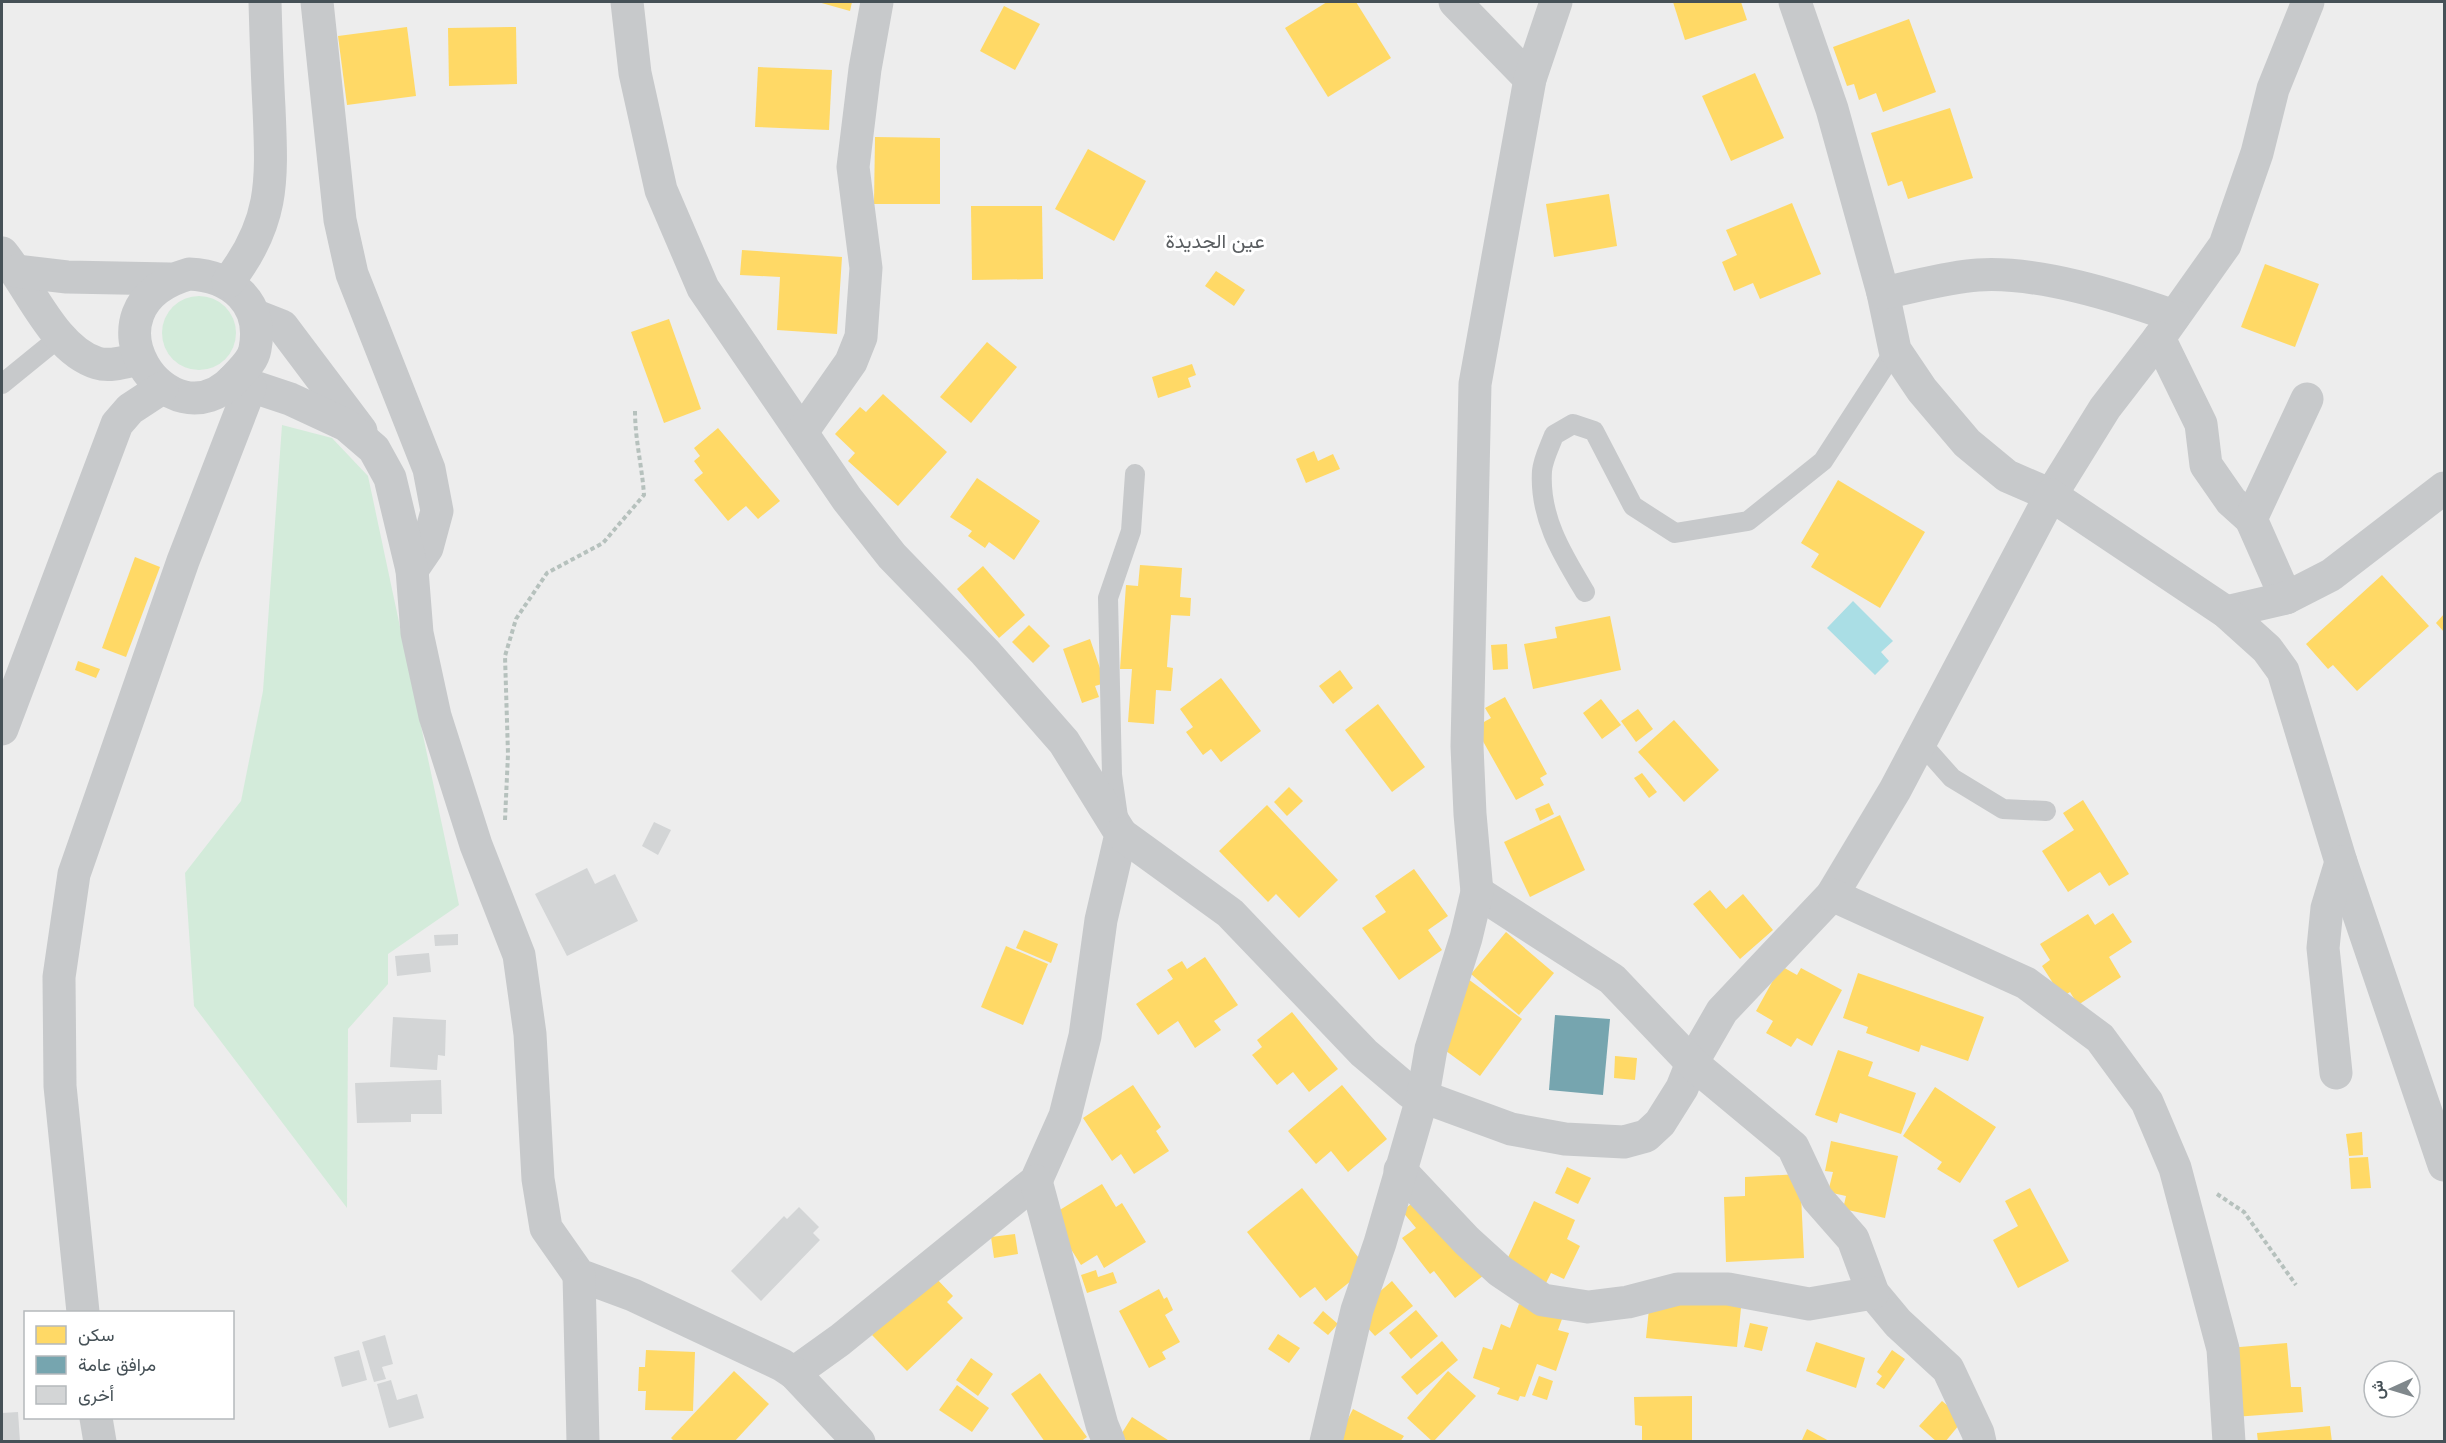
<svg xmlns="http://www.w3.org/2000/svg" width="2446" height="1443" font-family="Helvetica,Vazirmatn,sans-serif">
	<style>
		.green { fill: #d3ebda }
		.water { fill: #aadee5 }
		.homes { fill: #ffd966 }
		.public { fill: #76a5af }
		.building { fill: #d3d5d6 }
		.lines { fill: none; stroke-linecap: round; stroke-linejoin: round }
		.path { stroke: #b6c1bd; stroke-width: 4; stroke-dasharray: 4.5 3; stroke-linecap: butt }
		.service { stroke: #c7c9cb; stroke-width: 20 }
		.minor { stroke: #c7c9cb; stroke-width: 33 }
		.tertiary { stroke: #c7c9cb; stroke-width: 33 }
		.labels { text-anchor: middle; stroke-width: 6; stroke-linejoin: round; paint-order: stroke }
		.quarter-label { font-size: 20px; fill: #595d60; stroke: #fff }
	</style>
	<rect width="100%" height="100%" fill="#ededed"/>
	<g class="green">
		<circle cx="199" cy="333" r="37"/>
		<path d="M282,425L332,438L368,476L459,905L388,954V984L348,1029L347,1208L194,1006L185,873L241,801L263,691Z"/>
	</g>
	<path class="water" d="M1853,601L1893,641L1881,652L1889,661L1875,675L1827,628Z"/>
	<g class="homes">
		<path d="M818,2H852L850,11Z"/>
		<path d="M1327,2H1356L1391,58L1328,97L1285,28Z"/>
		<path d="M1673,2H1741L1747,20L1685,40Z"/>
		<path d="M1004,6L1040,24L1015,70L980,51Z"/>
		<path d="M1909,19L1936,92L1883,112L1876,93L1859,100L1854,84L1847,86L1833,47Z"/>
		<path d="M407,27L416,96L347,105L338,36Z"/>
		<path d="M516,27L517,84L449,86L448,28Z"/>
		<path d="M758,67L832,70L829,130L755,127Z"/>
		<path d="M1755,73L1784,138L1731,161L1702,96Z"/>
		<path d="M1950,108L1973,178L1908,199L1902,181L1888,186L1871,133Z"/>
		<path d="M875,137L940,138V204H874Z"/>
		<path d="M1088,149L1146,181L1114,241L1055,209Z"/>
		<path d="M1609,194L1617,246L1554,257L1546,204Z"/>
		<path d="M1792,203L1821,274L1760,299L1753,283L1734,291L1722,262L1737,255L1726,230Z"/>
		<path d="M971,206H1042L1043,279L972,280Z"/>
		<path d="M742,250L842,257L837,334L777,330L780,277L740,275Z"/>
		<path d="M2265,264L2319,284L2295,347L2241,327Z"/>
		<path d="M1216,271L1245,290L1234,306L1205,286Z"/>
		<path d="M669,319L701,409L664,423L631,332Z"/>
		<path d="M987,342L1017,367L971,423L940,397Z"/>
		<path d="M1192,364L1196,375L1188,378L1191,387L1158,398L1152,377Z"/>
		<path d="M883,394L947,452L898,506L848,461L855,453L835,434L860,407L866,412Z"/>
		<path d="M718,428L780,501L758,519L746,506L728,521L694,480L703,473L694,461L700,456L694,448Z"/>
		<path d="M1314,451L1318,461L1333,454L1340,469L1306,483L1296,459Z"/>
		<path d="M977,478L1040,521L1014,560L989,542L985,548L968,536L972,531L950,517Z"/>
		<path d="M1838,480L1925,532L1880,608L1811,567L1819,554L1801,543Z"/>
		<path d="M135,557L160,567L126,657L102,648Z"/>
		<path d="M1140,565L1182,568L1180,597L1191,598L1190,616L1171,615L1167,667L1173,668L1171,691L1156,690L1154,724L1128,722L1132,669H1120L1126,585L1138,586Z"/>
		<path d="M983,566L1025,615L999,638L957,589Z"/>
		<path d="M2382,575L2429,626L2357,691L2333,665L2328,669L2306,644Z"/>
		<path d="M2444,614V632L2436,623Z"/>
		<path d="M1610,616L1621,670L1533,689L1524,644L1557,638L1555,627Z"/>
		<path d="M1029,625L1050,646L1033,663L1012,642Z"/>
		<path d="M1090,639L1105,683L1095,686L1099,697L1082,703L1063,649Z"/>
		<path d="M1507,644L1508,669L1493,670L1491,645Z"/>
		<path d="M78,661L100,669L96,678L75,670Z"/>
		<path d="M1340,670L1353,688L1333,704L1319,686Z"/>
		<path d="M1221,678L1261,731L1221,762L1211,749L1203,755L1186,732L1193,727L1180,709Z"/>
		<path d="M1505,697L1547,774L1540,778L1544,785L1516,800L1475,727L1491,718L1485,708Z"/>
		<path d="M1601,699L1621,725L1602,739L1583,713Z"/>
		<path d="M1378,704L1425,767L1392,792L1345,730Z"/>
		<path d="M1638,709L1653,729L1636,742L1621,721Z"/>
		<path d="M1674,720L1719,770L1684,802L1638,752Z"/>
		<path d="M1642,773L1657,792L1649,798L1634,778Z"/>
		<path d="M1289,787L1303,801L1287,816L1274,802Z"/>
		<path d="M2083,800L2129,874L2109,886L2100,872L2068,892L2042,851L2074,830L2063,813Z"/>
		<path d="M1549,803L1554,814L1540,821L1535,809Z"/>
		<path d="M1267,805L1338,880L1299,918L1276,894L1268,902L1219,851Z"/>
		<path d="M1560,815L1585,870L1530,897L1504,842Z"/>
		<path d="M1414,869L1448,916L1428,930L1442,950L1399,980L1362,928L1386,912L1375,896Z"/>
		<path d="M1710,890L1726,909L1743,894L1773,930L1740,959L1693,904Z"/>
		<path d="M2113,913L2132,942L2109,957L2121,977L2078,1005L2070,992L2062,997L2042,966L2050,960L2040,944L2088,914L2095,925Z"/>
		<path d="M1024,930L1058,944L1051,963L1016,948Z"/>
		<path d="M1506,932L1554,973L1519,1015L1471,974Z"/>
		<path d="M1006,946L1048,964L1023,1025L981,1007Z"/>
		<path d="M1205,957L1238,1005L1214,1021L1221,1030L1195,1048L1178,1021L1158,1035L1136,1004L1173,979L1167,970L1182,961L1187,969Z"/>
		<path d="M1781,966L1797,975L1801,968L1842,990L1812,1046L1797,1038L1791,1047L1766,1033L1773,1021L1756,1011Z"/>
		<path d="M1858,973L1984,1017L1968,1061L1921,1045L1919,1052L1866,1033L1868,1027L1843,1018Z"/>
		<path d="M1464,976L1522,1019L1480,1076L1438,1045Z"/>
		<path d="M1292,1012L1338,1069L1309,1092L1293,1072L1277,1085L1252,1055L1262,1047L1257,1040Z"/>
		<path d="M1838,1050L1873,1062L1868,1076L1916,1093L1901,1134L1840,1113L1837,1123L1815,1115Z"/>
		<path d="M1615,1056L1637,1058L1635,1080L1614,1078Z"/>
		<path d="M1133,1085L1161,1127L1156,1131L1169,1151L1134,1174L1121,1154L1112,1161L1083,1118Z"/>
		<path d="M1342,1085L1387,1139L1348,1172L1331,1151L1316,1164L1288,1131Z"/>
		<path d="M1935,1087L1996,1127L1960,1183L1937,1169L1942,1162L1903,1136Z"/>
		<path d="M2362,1132L2363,1155L2349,1156L2346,1134Z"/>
		<path d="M1831,1141L1898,1156L1885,1218L1843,1209L1846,1196L1828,1192L1833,1172L1825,1171Z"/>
		<path d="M2368,1157L2371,1188L2351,1189L2349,1158Z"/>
		<path d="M1567,1167L1591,1178L1578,1204L1555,1193Z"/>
		<path d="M1800,1174L1804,1258L1726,1262L1724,1197L1745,1196V1177Z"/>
		<path d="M1102,1184L1116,1207L1122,1203L1146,1242L1104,1268L1097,1255L1081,1265L1050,1216Z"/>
		<path d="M1302,1188L1367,1268L1326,1301L1315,1287L1300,1298L1247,1232Z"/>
		<path d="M2030,1188L2069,1261L2018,1288L1993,1240L2018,1226L2005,1201Z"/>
		<path d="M1415,1201L1484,1275L1455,1298L1434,1271L1430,1274L1402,1238L1416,1228L1402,1211Z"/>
		<path d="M1534,1201L1575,1220L1567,1239L1580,1246L1564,1279L1551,1273L1546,1283L1505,1264Z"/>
		<path d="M1015,1234L1018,1254L994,1258L991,1237Z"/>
		<path d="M1096,1270L1098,1277L1113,1272L1117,1283L1087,1293L1081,1275Z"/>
		<path d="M934,1276L953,1296L947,1302L963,1318L907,1371L872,1335Z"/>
		<path d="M1392,1281L1413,1306L1375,1336L1365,1325L1372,1318L1362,1307Z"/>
		<path d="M1159,1289L1164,1299L1167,1297L1173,1310L1165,1315L1180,1342L1162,1352L1166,1359L1149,1368L1119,1311Z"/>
		<path d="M1742,1298L1737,1347L1646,1338L1650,1299Z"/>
		<path d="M1519,1304L1562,1319L1558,1330L1569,1333L1556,1371L1537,1364L1525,1397L1520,1396L1518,1401L1497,1394L1500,1388L1473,1378L1483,1347L1492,1350L1501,1324L1510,1328Z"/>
		<path d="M1416,1310L1438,1336L1411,1359L1389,1333Z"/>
		<path d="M1323,1311L1338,1324L1328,1335L1313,1323Z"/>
		<path d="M1750,1323L1768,1327L1762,1351L1744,1347Z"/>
		<path d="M1278,1334L1300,1348L1289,1363L1268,1349Z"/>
		<path d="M1442,1341L1458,1360L1417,1395L1401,1377Z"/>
		<path d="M1816,1342L1865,1358L1856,1388L1806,1371Z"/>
		<path d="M2287,1343L2291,1387H2301L2303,1412L2234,1417L2228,1348Z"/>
		<path d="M646,1350L695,1352L693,1411L645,1410L646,1391H638L639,1367H645Z"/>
		<path d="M1892,1350L1905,1359L1884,1389L1876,1384L1882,1376L1877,1372Z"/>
		<path d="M971,1358L993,1374L978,1396L956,1380Z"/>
		<path d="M734,1371L769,1404L734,1442H675L671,1438Z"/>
		<path d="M1448,1371L1476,1396L1433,1442L1407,1418Z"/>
		<path d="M1040,1373L1087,1437L1080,1442H1045L1011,1394Z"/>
		<path d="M1539,1376L1553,1381L1547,1400L1532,1395Z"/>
		<path d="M957,1385L989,1408L972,1432L939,1410Z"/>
		<path d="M1692,1396V1442L1642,1441V1426L1635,1425L1634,1397Z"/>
		<path d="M1942,1401L1964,1419L1945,1442H1937L1919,1426Z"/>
		<path d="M1353,1409L1404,1436L1400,1442H1336Z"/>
		<path d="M1132,1417L1171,1442H1129L1120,1436Z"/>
		<path d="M2330,1426L2332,1442H2258L2257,1433Z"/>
		<path d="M1807,1429L1831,1442H1801Z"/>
	</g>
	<path class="public" d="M1555,1015L1610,1019L1603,1095L1549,1090Z"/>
	<g class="building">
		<path d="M654,822L671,830L658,855L642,846Z"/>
		<path d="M587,868L595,884L615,874L638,921L567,956L535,894Z"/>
		<path d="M458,934V945L435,946L434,935Z"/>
		<path d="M429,953L431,972L397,976L395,956Z"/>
		<path d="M393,1017L446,1020L445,1056L438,1055L437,1070L390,1067Z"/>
		<path d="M441,1080L442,1114H411V1122L357,1123L355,1083Z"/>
		<path d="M799,1207L819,1227L813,1233L820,1240L761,1301L731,1271L784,1216L787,1219Z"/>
		<path d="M385,1335L393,1364L382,1367L386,1379L374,1382L362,1342Z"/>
		<path d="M359,1350L367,1380L342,1387L334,1357Z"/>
		<path d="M391,1380L397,1400L417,1394L424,1418L389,1428L377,1384Z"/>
		<path d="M18,1412L20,1442H2V1413Z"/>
	</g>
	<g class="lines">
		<g class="path">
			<path d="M505,820L508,754L505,656L516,619L547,573L603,543L644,495C642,465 635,441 635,410"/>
			<path d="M2217,1194L2244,1212L2296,1285"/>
		</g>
		<g class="service">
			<path d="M2,384L61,336"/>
			<path d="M1585,592C1562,554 1539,517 1542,471C1543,459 1550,446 1554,435L1573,424L1594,431L1633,506L1675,533L1748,521L1823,461L1895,350"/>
			<path d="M1920,742L1952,778L2003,809L2046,811"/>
			<path d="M1118,817L1112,775L1108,598L1131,531L1135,474"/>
		</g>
		<g class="minor">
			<path d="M317,2L340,220L352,274L429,469L437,511L427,548L412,570"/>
			<path d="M1455,2L1530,79"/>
			<path d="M1795,2L1832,109L1883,293L1895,350L1922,390L1967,443L2007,476L2051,495L2105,408L2159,338L2225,245L2257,153L2273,89L2308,2"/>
			<path d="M2,253C29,285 54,350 97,363C110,367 125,362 138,359"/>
			<path d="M16,271L67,277L170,279"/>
			<path d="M1883,293C1914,287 1946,277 1978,275C2039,271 2117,296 2174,316"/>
			<path d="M254,315L282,326L361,431"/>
			<path d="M2159,338L2201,424L2206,465L2231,501L2251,519"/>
			<path d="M233,380L290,399L346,425L374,449L390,478L412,570L417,633L435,716L476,845L519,955L530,1034L538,1179L546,1228L579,1275L633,1295L782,1365L794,1373L840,1340L1036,1181L1065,1116L1085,1036L1101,920L1121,834L1064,742L985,652L892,556L847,499L703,288L661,190L635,73L627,2"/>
			<path d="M802,432L851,362L861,337L866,268L853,167L865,69L877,2"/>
			<path d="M2286,598L2251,519L2307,399"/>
			<path d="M2226,612L2286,598L2331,575L2444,488"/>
			<path d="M1121,834L1230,913L1364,1053L1410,1092L1511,1129L1565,1139L1624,1142L1646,1136L1660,1123L1682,1088L1692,1063L1722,1011L1832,895L1895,790L2051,495L2226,612L2267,649L2283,671L2341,862L2444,1165"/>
			<path d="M1477,892L1612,979L1692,1063L1793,1147L1817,1198L1853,1239L1873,1293L1898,1323L1948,1369L1978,1433L1980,1442"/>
			<path d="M1832,895L2026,983L2100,1038L2147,1102L2175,1168L2223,1349L2229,1442"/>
			<path d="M2336,1073L2323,948L2327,908L2341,862"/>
			<path d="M1400,1170L1467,1241L1500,1271L1543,1300L1588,1307L1628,1302L1678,1289H1728L1809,1304L1873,1293"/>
			<path d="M1036,1181L1102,1425L1109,1442"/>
			<path d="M579,1275L583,1442"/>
			<path d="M83,1312L60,1086L59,977L74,874L183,561L250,388"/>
			<path d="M794,1373L859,1442"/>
			<path d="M96,1418L100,1442"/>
			<path d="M1326,1442L1357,1310L1380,1243L1423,1095L1431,1049L1466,938L1477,892L1470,814L1467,746L1475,384L1530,79L1556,2"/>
		</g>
		<g class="tertiary">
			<path d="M189,274C232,276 264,303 255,349C253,361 243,369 235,378C169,450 73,307 189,274Z"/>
			<path d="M228,282C275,222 272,180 269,108C267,72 266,37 265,2"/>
			<path d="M2,729L117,424L130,409L162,388"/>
		</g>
	</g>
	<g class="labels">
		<g class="quarter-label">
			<text x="1215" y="248">عين الجديدة</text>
		</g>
	</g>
	<rect width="2446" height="1443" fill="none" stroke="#465157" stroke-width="6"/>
	<rect x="24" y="1311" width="210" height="108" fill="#ffffff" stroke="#b5b9bc" stroke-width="1.5"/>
	<rect x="36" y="1326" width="30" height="18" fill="#ffd966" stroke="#b5b9bc" stroke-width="1.5"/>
	<text x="78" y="1341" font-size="18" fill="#465157">سكن</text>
	<rect x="36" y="1356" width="30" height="18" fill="#76a5af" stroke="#b5b9bc" stroke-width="1.5"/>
	<text x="78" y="1371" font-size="18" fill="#465157">مرافق عامة</text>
	<rect x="36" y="1386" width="30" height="18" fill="#d3d5d6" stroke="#b5b9bc" stroke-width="1.5"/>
	<text x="78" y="1401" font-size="18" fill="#465157">أخرى</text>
	<g transform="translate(2392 1389) rotate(266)"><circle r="28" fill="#ffffff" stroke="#b5b9bc" stroke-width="1.5"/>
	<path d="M0-4.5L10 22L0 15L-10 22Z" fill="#80888c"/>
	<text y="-9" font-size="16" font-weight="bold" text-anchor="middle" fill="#465157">ش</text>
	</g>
</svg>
